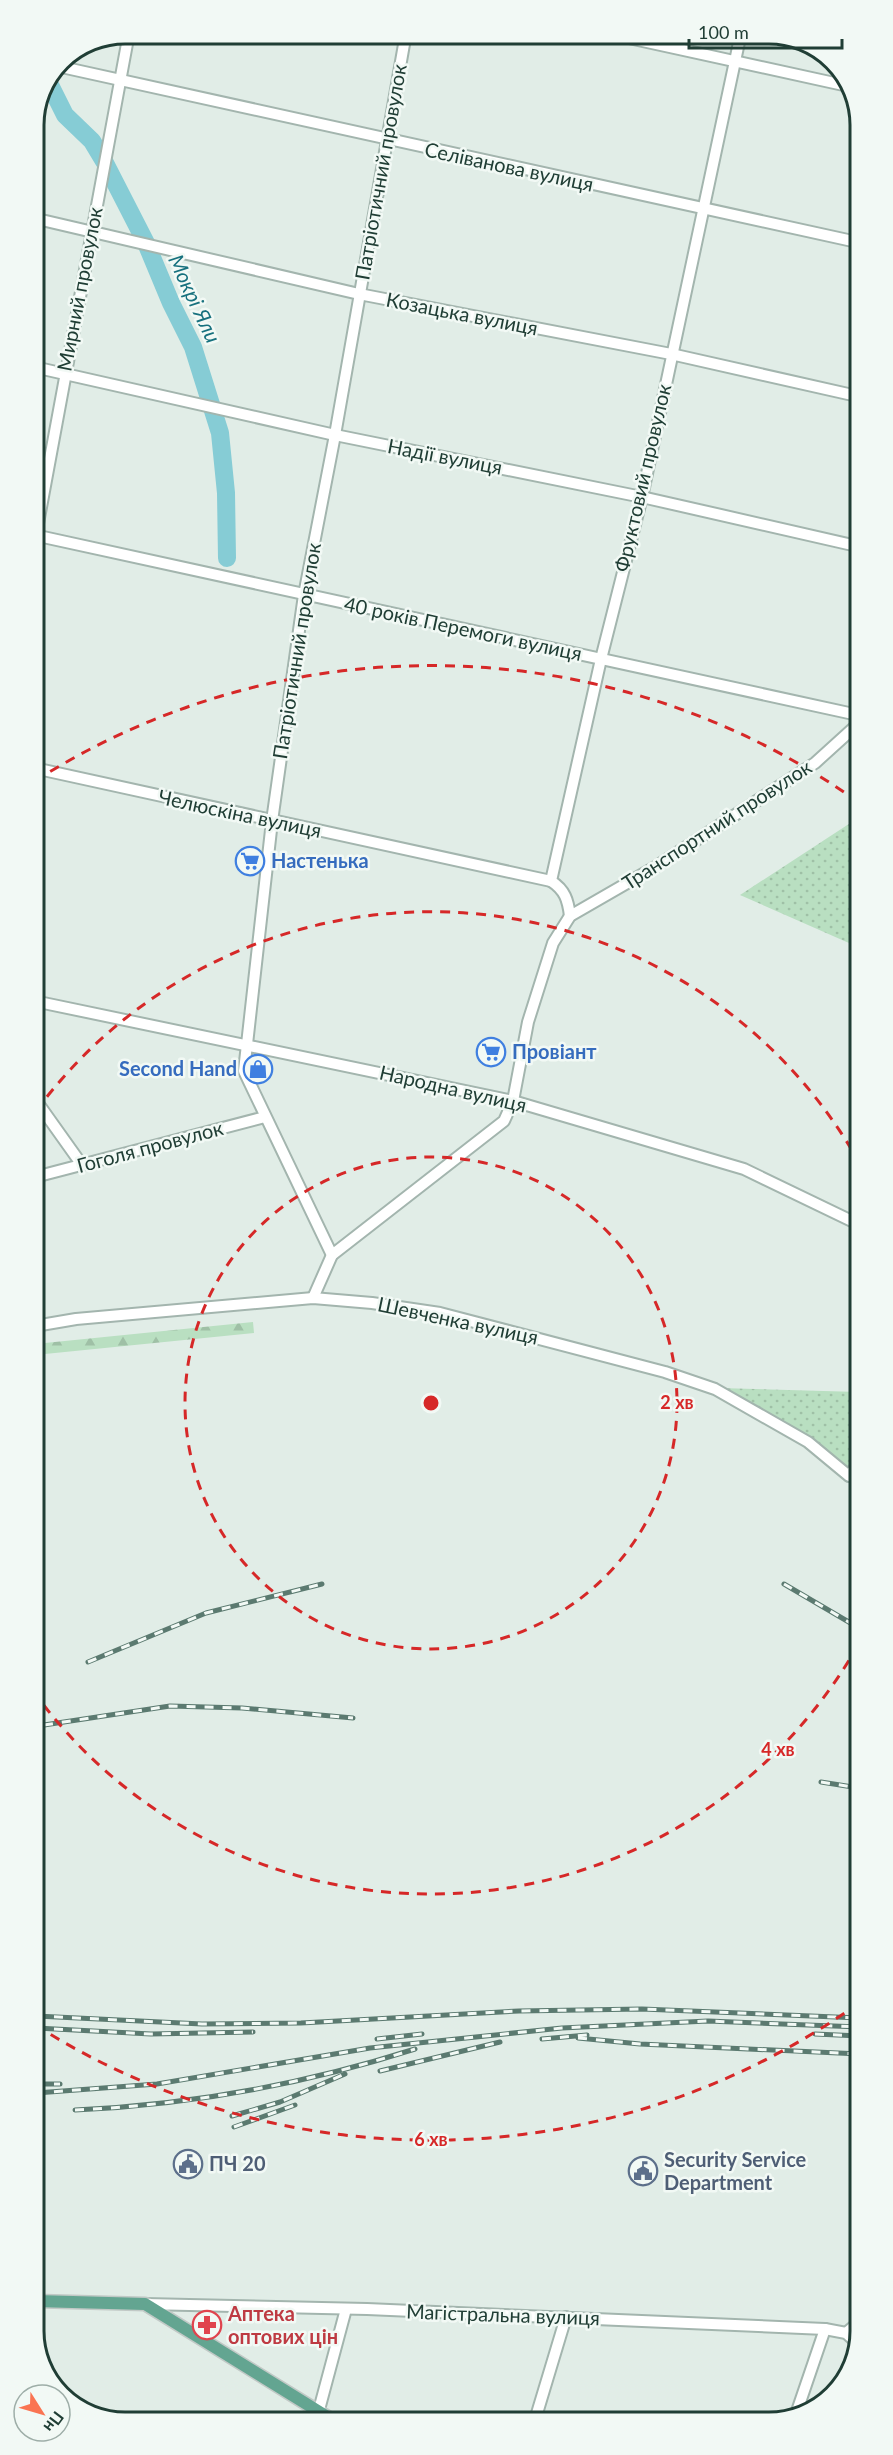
<svg xmlns="http://www.w3.org/2000/svg" width="893" height="2455" font-family="Lato,sans-serif">
	<style>
		.grass { fill: url(#grass-dots) }
		.forest { fill: url(#forest-firs) }
		.lines { fill: none; stroke-linecap: round; stroke-linejoin: round }
		.river { stroke: #86ccd5; stroke-width: 18 }
		.minor-casing { stroke: #a3b5ae; stroke-width: 14 }
		.major-casing { stroke: #c1c9c6; stroke-width: 15 }
		.minor { stroke: #fff; stroke-width: 10 }
		.major { stroke: #63a591; stroke-width: 12 }
		.rail-casing { stroke: #5b7a70; stroke-width: 5 }
		.rail { stroke: #f2f9f5; stroke-width: 3; stroke-dasharray: 9; stroke-linecap: butt }
		.ring { fill: none; stroke: #d62828; stroke-width: 3; stroke-dasharray: 10 8 }
		.labels { text-anchor: middle; stroke-width: 5; stroke-linejoin: round; paint-order: stroke }
		.street-label { font-size: 20px; fill: #203e35; stroke: #f2f9f5 }
		.shop-label { font-size: 20px; font-weight: bold; fill: #366cbe; stroke: #f2f9f5; text-anchor: start }
		.service-label { font-size: 20px; font-weight: bold; fill: #4e5e75; stroke: #f2f9f5; text-anchor: start }
		.health-label { font-size: 20px; font-weight: bold; fill: #be3a42; stroke: #f2f9f5; text-anchor: start }
		.water-label { font-size: 21px; font-style: italic; fill: #17717e; stroke: #f2f9f5 }
		.rim { fill: none; stroke: #203e35; stroke-width: 3 }
		.centre { fill: #d62828; stroke: #f2f9f5; stroke-width: 3 }
		.ring-label { font-size: 18px; text-anchor: middle; font-weight: bold; fill: #d62828; stroke: #f2f9f5; stroke-width: 5; stroke-linejoin: round; paint-order: stroke }
	</style>
	<defs>
		<pattern id="grass-dots" width="8" height="8" patternUnits="userSpaceOnUse" patternTransform="scale(1.5)"><rect width="8" height="8" fill="#b9dfc1"/><path d="M2 2h.1M6 6h.1" fill="none" stroke="#9fc0a6" stroke-width="1.8" stroke-linecap="round"/></pattern>
		<pattern id="forest-firs" width="22" height="20" patternUnits="userSpaceOnUse" patternTransform="scale(1.5)"><rect width="22" height="20" fill="#b9dfc1"/><path d="M5 1l3.5 6h-7zM16 11l3.5 6h-7z" fill="#9fc0a6"/></pattern>
	</defs>
	<rect width="100%" height="100%" fill="#e1ede7"/>
	<g class="grass">
		<path d="M858,818V947L740,895Z"/>
		<path d="M719,1388L859,1392V1462L849,1476L808,1442Z"/>
	</g>
	<path class="forest" d="M253,1322L254,1333L35,1355V1344Z"/>
	<g class="lines">
		<path class="river" d="M49,83L65,115L92,141L104,161L146,243L171,303L193,347L220,433L226,493L227,558"/>
		<g class="minor-casing">
			<g id="minor">
				<path d="M606,33L848,86"/>
				<path d="M57,66L857,242"/>
				<path d="M33,218L359,294L671,354L857,396"/>
				<path d="M34,367L335,435L642,497L857,546"/>
				<path d="M34,535L858,715"/>
				<path d="M34,545L129,33"/>
				<path d="M34,768L551,881"/>
				<path d="M570,916C568,900 565,890 551,881L601,659L642,497L741,33"/>
				<path d="M34,1001L513,1101L744,1169L858,1224"/>
				<path d="M35,1099L82,1165"/>
				<path d="M35,1177L265,1117"/>
				<path d="M332,1255L244,1071L272,821L304,595L335,435L406,33"/>
				<path d="M313,1298L332,1255L504,1121L513,1101L528,1022L553,943L570,916L655,867L815,763L858,724"/>
				<path d="M35,1326L76,1319L313,1298L372,1303L440,1313L665,1372L715,1389L808,1442L849,1476L859,1462"/>
				<path d="M145,2304L367,2309L825,2329L846,2333L856,2342"/>
				<path d="M846,2333L860,2321"/>
				<path d="M795,2417L825,2329"/>
				<path d="M535,2420L566,2317"/>
				<path d="M316,2421L346,2309"/>
			</g>
		</g>
		<g class="major-casing">
			<path id="major" d="M36,2301L145,2304L334,2421"/>
		</g>
		<use href="#minor" class="minor"/>
		<use href="#major" class="major"/>
		<g class="rail-casing">
			<g id="rail">
				<path d="M784,1584L859,1628"/>
				<path d="M88,1662L206,1613L322,1584"/>
				<path d="M44,1725L170,1706L242,1708L353,1718"/>
				<path d="M821,1782L859,1788"/>
				<path d="M36,2016L202,2024L301,2023L519,2011L642,2009L860,2018"/>
				<path d="M36,2028L151,2034L253,2032"/>
				<path d="M815,2034L860,2036"/>
				<path d="M578,2038L640,2044L860,2054"/>
				<path d="M377,2039L422,2034"/>
				<path d="M542,2039L587,2035"/>
				<path d="M380,2071L500,2042"/>
				<path d="M36,2084H60"/>
				<path d="M36,2093L157,2084L370,2048L562,2028L708,2021L860,2027"/>
				<path d="M75,2110C190,2105 305,2084 415,2049"/>
				<path d="M232,2116L280,2102L345,2074"/>
				<path d="M234,2127L295,2105"/>
			</g>
		</g>
		<use href="#rail" class="rail"/>
	</g>
	<g class="ring">
		<circle cx="431" cy="1403" r="246"/>
		<path d="M858 1645A491 491 0 0 1 36 1695M36 1111A491 491 0 0 1 856 1157"/>
		<path d="M859 2003A737 737 0 0 1 40 2028M35 781A737 737 0 0 1 854 799"/>
	</g>
	<defs>
		<g id="supermarket-ring" transform="scale(1.5)"><circle r="9.5" fill="#f2f9f5" stroke="#3f7fe0" stroke-width="1.5"/><path d="M-6-5.5h2.5l.6 2H6L4.5 2H-2.5L-4.4-4H-6ZM-1.5 3.2a1.3 1.3 0 1 0 .1 0ZM3 3.2a1.3 1.3 0 1 0 .1 0Z" fill="#3f7fe0"/></g>
		<g id="shop-ring" transform="scale(1.5)"><circle r="9.5" fill="#f2f9f5" stroke="#3f7fe0" stroke-width="1.5"/><path d="M-5-2.5h2.3a2.7 3.5 0 0 1 5.4 0H5L5.5 6h-11ZM-1.5-2.5h3a1.5 2.3 0 0 0-3 0Z" fill="#3f7fe0"/></g>
		<g id="civic-ring" transform="scale(1.5)"><circle r="9.5" fill="#f2f9f5" stroke="#5c6f8a" stroke-width="1.5"/><path d="M-.6-6.5H3V-4.5H.6V-3L4-1V1h2V6H-6V1h2V-1L-.6-3ZM-1.2 2.5V6h2.4V2.5Z" fill="#5c6f8a"/></g>
		<g id="pharmacy-ring" transform="scale(1.5)"><circle r="9.5" fill="#f2f9f5" stroke="#e0444e" stroke-width="1.5"/><path d="M-2-6h4v4h4v4h-4v4h-4v-4h-4v-4h4Z" fill="#e0444e"/></g>
	</defs>
	<g fill-rule="evenodd">
		<use href="#supermarket-ring" x="250" y="861"/>
		<use href="#supermarket-ring" x="491" y="1052"/>
		<use href="#shop-ring" x="258" y="1069"/>
		<use href="#civic-ring" x="188" y="2164"/>
		<use href="#civic-ring" x="643" y="2171"/>
		<use href="#pharmacy-ring" x="207" y="2325"/>
	</g>
	<g class="labels">
		<g class="street-label">
			<text transform="translate(509 167) rotate(12)" y="7">Селіванова вулиця</text>
			<text transform="translate(381 172) rotate(-80)" y="7">Патріотичний провулок</text>
			<text transform="translate(80 289) rotate(-79)" y="7">Мирний провулок</text>
			<text transform="translate(462 314) rotate(11)" y="7">Козацька вулиця</text>
			<text transform="translate(445 457) rotate(11)" y="7">Надії вулиця</text>
			<text transform="translate(643 478) rotate(-77)" y="7">Фруктовий провулок</text>
			<text transform="translate(463 629) rotate(12)" y="7">40 років Перемоги вулиця</text>
			<text transform="translate(297 651) rotate(-81)" y="7">Патріотичний провулок</text>
			<text transform="translate(240 814) rotate(12)" y="7">Челюскіна вулиця</text>
			<text transform="translate(717 825) rotate(-33)" y="7">Транспортний провулок</text>
			<text transform="translate(453 1089) rotate(13)" y="7">Народна вулиця</text>
			<text transform="translate(150 1147) rotate(-15)" y="7">Гоголя провулок</text>
			<text transform="translate(458 1321) rotate(12)" y="7">Шевченка вулиця</text>
			<text transform="translate(503 2315) rotate(2)" y="7">Магістральна вулиця</text>
		</g>
		<g class="shop-label">
			<text x="271" y="868">Настенька</text>
			<text x="512" y="1059">Провіант</text>
			<text x="237" y="1076" text-anchor="end">Second Hand</text>
		</g>
		<g class="service-label">
			<text x="664" y="2167">Security Service<tspan x="664" dy="23">Department</tspan></text>
			<text x="209" y="2171">ПЧ 20</text>
		</g>
		<g class="health-label">
			<text x="228" y="2321">Аптека<tspan x="228" dy="23">оптових цін</tspan></text>
		</g>
		<g class="water-label">
			<text transform="translate(194 299) rotate(65)" y="7">Мокрі Яли</text>
		</g>
	</g>
	<path d="M0 0H893V2455H0ZM125 44H769A81 81 0 0 1 850 125V2331A81 81 0 0 1 769 2412H125A81 81 0 0 1 44 2331V125A81 81 0 0 1 125 44Z" fill="#f2f9f5" fill-rule="evenodd"/>
	<path class="rim" d="M125 44H769A81 81 0 0 1 850 125V2331A81 81 0 0 1 769 2412H125A81 81 0 0 1 44 2331V125A81 81 0 0 1 125 44Z"/>
	<circle cx="431" cy="1403" r="9" class="centre"/>
	<g class="ring-label">
		<text x="677" y="1409">2 хв</text>
		<text x="778" y="1756">4 хв</text>
		<text x="431" y="2146">6 хв</text>
	</g>
	<g transform="translate(42 2413) rotate(127)"><circle r="28" fill="#f2f9f5" stroke="#9eaea8" stroke-width="1.5"/>
	<path d="M0-4.5L10 22L0 15L-10 22Z" fill="#fa7452"/>
	<text y="-9" font-size="16" font-weight="bold" text-anchor="middle" fill="#203e35">Пн</text>
	</g>
	<path d="M689 39v9h153v-9" fill="none" stroke="#203e35" stroke-width="3"/>
	<text x="698" y="39" font-size="18" fill="#203e35" stroke="#f2f9f5" stroke-width="4.5" paint-order="stroke">100 m</text>
</svg>
